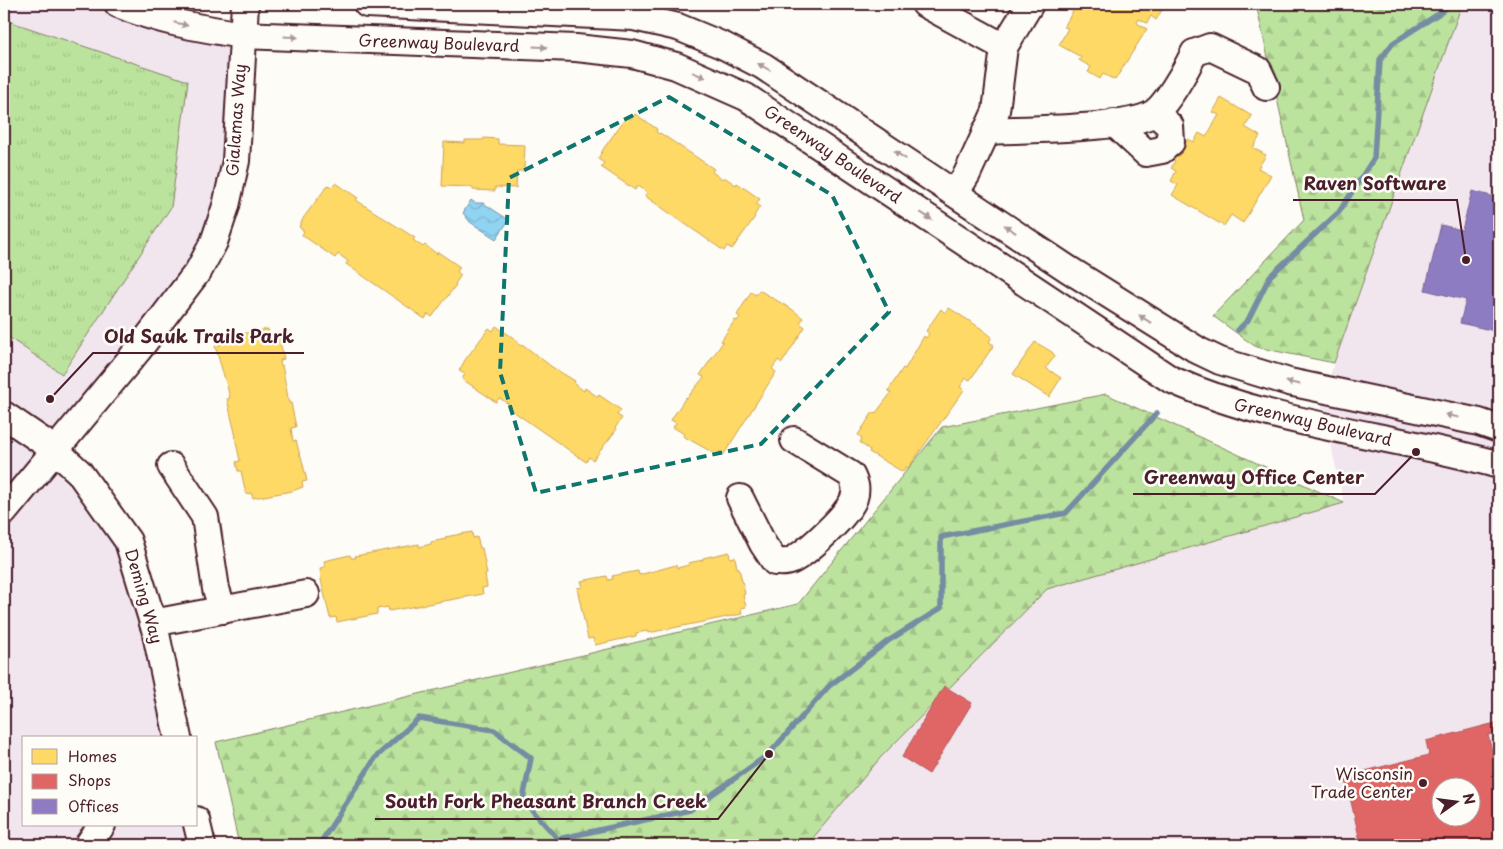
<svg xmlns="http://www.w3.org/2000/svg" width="1503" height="849" font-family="'Playpen Sans',sans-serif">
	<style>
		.built { fill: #f1e5ee; fill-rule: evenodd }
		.grass { fill: url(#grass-tufts); stroke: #838164 }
		.forest { fill: url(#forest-firs); stroke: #838164 }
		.water { fill: url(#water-waves); stroke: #748ca2 }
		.homes { fill: #ffd966; stroke: #c9a154 }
		.shops { fill: #e06666; stroke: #b35154; fill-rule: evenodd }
		.offices { fill: #8e7cc3; stroke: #7a6095 }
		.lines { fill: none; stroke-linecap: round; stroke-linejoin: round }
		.stream { stroke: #748ca2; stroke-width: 5.5 }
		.minor-casing { stroke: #4a1f2b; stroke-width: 30 }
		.minor { stroke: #fdfcf7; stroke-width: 26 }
		.oneway { fill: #ac999b }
		.marked { fill: none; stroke: #0f766e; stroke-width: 4; stroke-dasharray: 10 6; stroke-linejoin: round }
		.poi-dot { fill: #4a1f2b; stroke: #fdfcf7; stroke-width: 2 }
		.labels { text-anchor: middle; stroke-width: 5; stroke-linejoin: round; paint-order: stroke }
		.street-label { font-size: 16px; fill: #4a1f2b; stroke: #fdfcf7 }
		.poi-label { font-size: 16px; fill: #4a1f2b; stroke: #fdfcf7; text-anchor: end }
		.leader { fill: none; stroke: #4a1f2b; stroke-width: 2 }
		.callout-dot { fill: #4a1f2b; stroke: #fdfcf7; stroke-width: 2 }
		.callout-label { font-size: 18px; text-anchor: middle; font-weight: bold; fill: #4a1f2b; stroke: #fdfcf7; stroke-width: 5; stroke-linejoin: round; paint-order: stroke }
	</style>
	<defs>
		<pattern id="grass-tufts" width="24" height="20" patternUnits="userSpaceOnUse" patternTransform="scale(1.25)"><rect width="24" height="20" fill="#bce39e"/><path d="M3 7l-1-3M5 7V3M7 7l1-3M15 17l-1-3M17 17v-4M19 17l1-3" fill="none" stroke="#a3c288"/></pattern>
		<pattern id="forest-firs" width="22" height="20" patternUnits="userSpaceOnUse" patternTransform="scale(1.25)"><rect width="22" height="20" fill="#bce39e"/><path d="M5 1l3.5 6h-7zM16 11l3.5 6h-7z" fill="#a3c288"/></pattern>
		<pattern id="water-waves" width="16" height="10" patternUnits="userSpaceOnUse" patternTransform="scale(1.25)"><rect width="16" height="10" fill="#90d4f2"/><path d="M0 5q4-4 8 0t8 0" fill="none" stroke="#7eb6d0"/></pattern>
	</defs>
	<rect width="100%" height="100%" fill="#fdfcf7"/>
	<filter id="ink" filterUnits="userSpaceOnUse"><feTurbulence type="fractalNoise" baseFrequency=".02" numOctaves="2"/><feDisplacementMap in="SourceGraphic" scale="10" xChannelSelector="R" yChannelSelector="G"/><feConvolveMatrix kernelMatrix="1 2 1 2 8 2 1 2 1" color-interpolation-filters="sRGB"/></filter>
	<g filter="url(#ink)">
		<g class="built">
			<path d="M4,4H118L242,35L214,242L54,449L128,541L178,738H24V825H196L202,845H4Z"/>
			<path d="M1462,4H1499V845H807L881,757L1047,589L1344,503L1321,401ZM1440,786H1470V816H1440Z"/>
		</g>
		<path class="grass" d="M8,21L188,81L171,207L62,374L4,334V28Z"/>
		<g class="forest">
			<path d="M1256,4H1462L1334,363L1256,347L1213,316L1304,220Z"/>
			<path d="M1106,394L1344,503L1047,589L881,757L807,845H239L216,742L798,604L942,427Z"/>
		</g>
		<path class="water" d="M471,200L475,203H483L509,220L496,239L470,222L463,213Z"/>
		<g class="homes">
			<path d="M1077,4H1158L1163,8L1156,20L1151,16L1147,23L1139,19L1137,23L1147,29L1115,80L1103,74L1100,79L1088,72L1091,67L1079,60L1081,57L1059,45L1068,28L1064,27Z"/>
			<path d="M1221,98L1252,116L1245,127L1260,136L1253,148L1266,155L1258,168L1271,175L1243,223L1231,215L1224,226L1172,195L1178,185L1171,181L1176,171L1171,168L1175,161L1171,158L1179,144L1184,146L1188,139L1194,142L1199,133L1206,137L1219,115L1213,112Z"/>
			<path d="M635,114L657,129L656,132L659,134L660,133L714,169L712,172L722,179L724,177L736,185L737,183L760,199L756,204L760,206L754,216L755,217L732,249L727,246L724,251L645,196L647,192L638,186L635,190L601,167L604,163L598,159L604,148L627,116L631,119Z"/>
			<path d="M484,138L498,139V144L525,145L524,171H517L516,188L495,187V191L473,190V187L442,186L444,142L465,143V140H483Z"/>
			<path d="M336,183L358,198L356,200L415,238L413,240L423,247L425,245L437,254L438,252L460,267L457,272L461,275L455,284L456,285L432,317L428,314L425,319L346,264L348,261L338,254L335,258L302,235L304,231L299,227L304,217L328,185L332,187Z"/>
			<path d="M759,290L793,310L803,318L800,323L805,327L782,363L778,360L772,369L776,372L724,454L720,451L717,455L683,436L684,434L673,427L676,423L671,420L686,397L687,398L704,377L700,375L723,342L721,341L735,320L737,321L740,317L737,315L751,292L756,295Z"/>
			<path d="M949,308L982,329L992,337L989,342L994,345L970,380L966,378L960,387L964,390L908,468L906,467L903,472L869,452L870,450L860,443L862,438L858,435L873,412L875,414L891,393L888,391L903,368L905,369L924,336L926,338L929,334L926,331L941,309L945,313Z"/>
			<path d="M496,326L518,341L517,343L521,346L522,344L552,367L575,381L574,383L584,391L585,388L598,397L599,395L621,410L617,415L622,418L615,428L617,429L593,460L589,457L586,462L507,407L509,404L499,398L496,402L462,379L465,374L459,371L465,360L489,328L493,331Z"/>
			<path d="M268,329L269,335L278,333L284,359L280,360L281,366L282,365L289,403H291L296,427L291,428L293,441L296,440L300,456H301L307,481L302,482L303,487L292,491L253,498L251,493L246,494L241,471H238L236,462L240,461L235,437H236L227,399L230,398L227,386L215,346L220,345L219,340L230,338L229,336Z"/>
			<path d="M1035,342L1052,352L1055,356L1046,368L1061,378L1049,397L1013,374Z"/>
			<path d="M472,532L473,538L477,537L480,548H482L487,574H485L487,587L482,588L483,594L389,611L388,607L377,609V614L337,622L336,617L330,618L321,580L320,568L325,567L324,561L350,555L351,558H356L355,556L419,544V547L431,544V542L446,539L445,537Z"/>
			<path d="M729,552L730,558L735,557L737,568H739L745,594L743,595L746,607L741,608L742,614L648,633L647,631L636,633V636L595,645L593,638L588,639L577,588L583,587L581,581L607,576L608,580L613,579L612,576L638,571L639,575L676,565L677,568L689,565L688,563L703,560V558Z"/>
		</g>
		<g class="shops">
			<path d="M944,686L972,703L929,774L902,757Z"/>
			<path d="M1499,722V732L1488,735L1499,780V845H1361L1345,776L1429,755L1426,741ZM1440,786H1470V816H1440Z"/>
		</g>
		<path class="offices" d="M1472,191L1499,198V332L1460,323L1466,300L1425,290L1441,225L1462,230Z"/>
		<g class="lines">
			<g class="stream">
				<path d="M1238,330L1248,320L1270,276L1339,212L1374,158L1380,60L1393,43L1443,11L1449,4"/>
				<path d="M319,845L376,757L419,718L494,730L531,758L523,800L558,839L690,810L769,754L829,686L888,641L941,608V537L1066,513L1157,413"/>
			</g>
			<g class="minor-casing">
				<g id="minor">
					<path d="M118,4C158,21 199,28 242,35L576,48L632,54L676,66L746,97L1170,379C1275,426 1390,434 1499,465"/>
					<path d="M367,4L634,17L678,27L724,46L763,66L1068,269L1199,351L1220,361L1289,382L1479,422L1499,429"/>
					<path d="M925,4L1004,47L996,111L967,174L956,192"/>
					<path d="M1004,47L1030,4"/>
					<path d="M1114,123L1146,153L1162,150L1171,142L1170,126L1155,113"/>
					<path d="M986,131C1022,129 1128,130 1154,113C1167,104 1187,68 1194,53L1210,47L1258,70L1266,87"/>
					<path d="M4,415L54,449L79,472L128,541L155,629L178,738"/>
					<path d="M171,466L205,517L216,589L223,610"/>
					<path d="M740,498L763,544L775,562C780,562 785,563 790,561C806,554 849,514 854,498C857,489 855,483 851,475L794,440"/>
					<path d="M4,512L139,349L199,270L214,242L226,206L236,161L245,4"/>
					<path d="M153,623L306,594"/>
					<path d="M196,820L202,845"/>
					<path d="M88,845L102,825"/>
				</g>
			</g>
			<use href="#minor" class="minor"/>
		</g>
		<defs><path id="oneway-solid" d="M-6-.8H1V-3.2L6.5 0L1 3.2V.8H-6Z" transform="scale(1.25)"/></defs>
		<g class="oneway">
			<use href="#oneway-solid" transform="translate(181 24) rotate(14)"/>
			<use href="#oneway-solid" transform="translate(291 37) rotate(3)"/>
			<use href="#oneway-solid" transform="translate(540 47) rotate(3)"/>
			<use href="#oneway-solid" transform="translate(764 67) rotate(-150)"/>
			<use href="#oneway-solid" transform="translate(699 75) rotate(22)"/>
			<use href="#oneway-solid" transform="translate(900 155) rotate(-147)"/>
			<use href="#oneway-solid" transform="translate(926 216) rotate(34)"/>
			<use href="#oneway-solid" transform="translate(1010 229) rotate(-146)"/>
			<use href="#oneway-solid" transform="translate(1145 319) rotate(-147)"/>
			<use href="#oneway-solid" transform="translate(1293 383) rotate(-168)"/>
			<use href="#oneway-solid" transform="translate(1452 416) rotate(-168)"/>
		</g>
	</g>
	<path class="marked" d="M669,97L832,195L889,312L761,444L536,493L500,372L509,178Z"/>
	<circle class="poi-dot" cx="1423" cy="783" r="5"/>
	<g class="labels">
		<g class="street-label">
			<text transform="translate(439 43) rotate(2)" y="6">Greenway Boulevard</text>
			<text transform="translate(236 120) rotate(-86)" y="6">Gialamas Way</text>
			<text transform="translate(833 154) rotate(34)" y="6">Greenway Boulevard</text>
			<text transform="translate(1313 422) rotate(13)" y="6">Greenway Boulevard</text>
			<text transform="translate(144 596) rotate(74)" y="6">Deming Way</text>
		</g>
		<g class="poi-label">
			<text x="1413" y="780">Wisconsin<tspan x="1413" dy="18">Trade Center</tspan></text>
		</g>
	</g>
	<path class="leader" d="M1466 260L1457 200H1293M50 399L93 353H304M1416 452L1375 494H1133M769 754L718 819H375"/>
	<g class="callout-dot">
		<circle cx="1466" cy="260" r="5"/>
		<circle cx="50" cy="399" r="5"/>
		<circle cx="1416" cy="452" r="5"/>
		<circle cx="769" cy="754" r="5"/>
	</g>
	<g class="callout-label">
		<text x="1375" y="190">Raven Software</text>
		<text x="199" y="343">Old Sauk Trails Park</text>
		<text x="1254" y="484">Greenway Office Center</text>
		<text x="546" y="808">South Fork Pheasant Branch Creek</text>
	</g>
	<rect width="1503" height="849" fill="none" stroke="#fdfcf7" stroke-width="20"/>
	<rect x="10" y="10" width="1483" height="829" fill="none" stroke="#4a1f2b" stroke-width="2" filter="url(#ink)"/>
	<rect x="22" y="736" width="175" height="90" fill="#fdfcf7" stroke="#b5a4a5"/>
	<rect x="32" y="749" width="25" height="15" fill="#ffd966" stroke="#b5a4a5"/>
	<text x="68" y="762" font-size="15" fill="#4a1f2b">Homes</text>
	<rect x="32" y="774" width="25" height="15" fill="#e06666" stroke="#b5a4a5"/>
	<text x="68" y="786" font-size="15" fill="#4a1f2b">Shops</text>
	<rect x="32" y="799" width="25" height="15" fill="#8e7cc3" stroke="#b5a4a5"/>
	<text x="68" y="812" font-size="15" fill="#4a1f2b">Offices</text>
	<g transform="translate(1456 802) rotate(76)"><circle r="24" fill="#fdfcf7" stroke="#b5a4a5"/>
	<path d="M0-4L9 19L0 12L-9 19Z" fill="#4a1f2b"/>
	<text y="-8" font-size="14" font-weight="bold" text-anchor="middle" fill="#4a1f2b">N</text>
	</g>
</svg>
